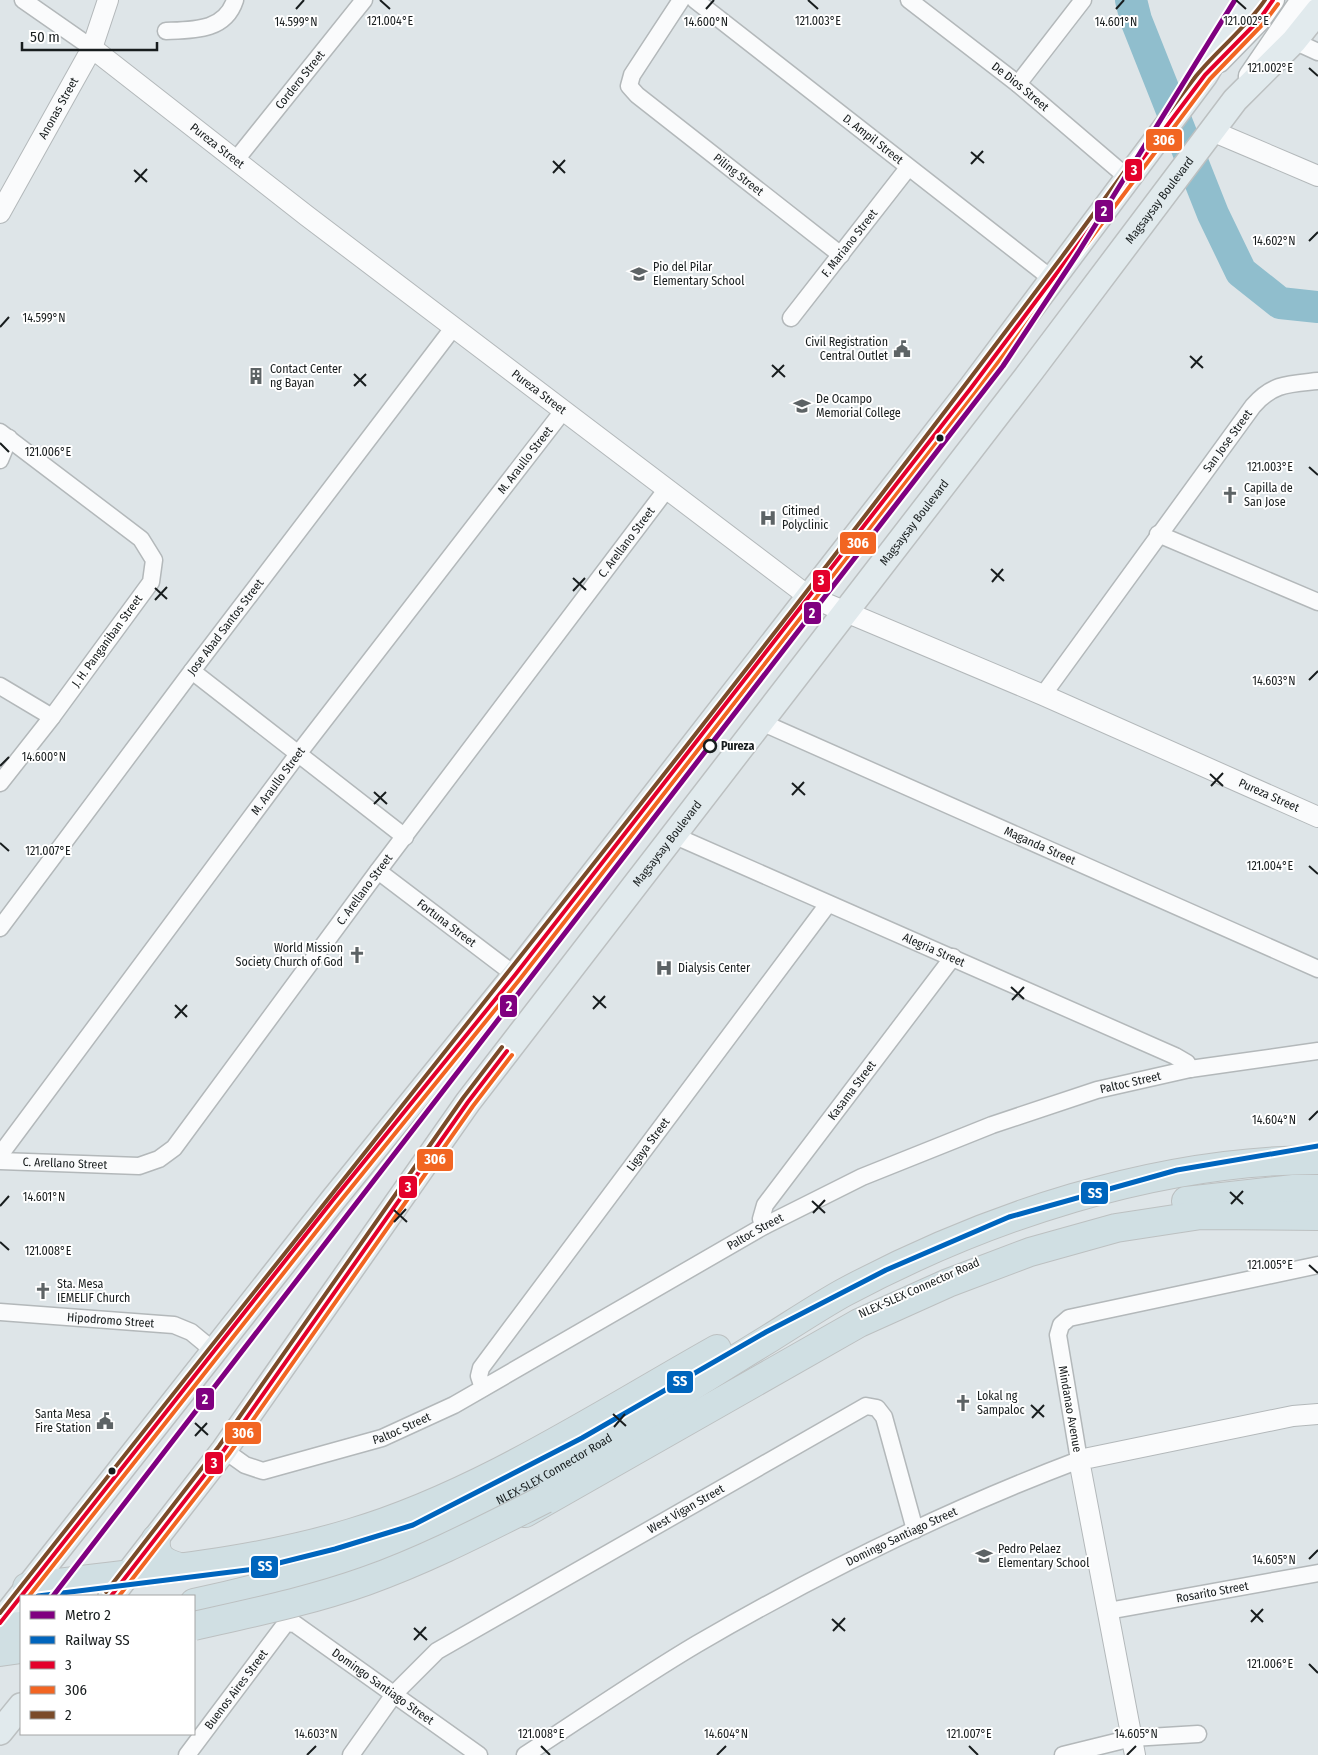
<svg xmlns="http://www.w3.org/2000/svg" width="1318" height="1755" font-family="'Fira Sans Condensed',sans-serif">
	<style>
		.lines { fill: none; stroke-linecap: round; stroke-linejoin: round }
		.river { stroke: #90becd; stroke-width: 32 }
		.minor-casing { stroke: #b3b8ba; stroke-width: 19 }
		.tertiary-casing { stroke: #b3b8ba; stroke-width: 22 }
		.secondary-casing { stroke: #b3b8ba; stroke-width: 25 }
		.primary-casing { stroke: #bcc0c1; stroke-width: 28 }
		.motorway-casing { stroke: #bcc0c1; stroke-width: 30 }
		.minor { stroke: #fafbfc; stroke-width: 16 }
		.tertiary { stroke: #fafbfc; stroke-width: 20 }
		.secondary { stroke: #fafbfc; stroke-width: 22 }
		.primary { stroke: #e1eaed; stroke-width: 25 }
		.motorway { stroke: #d0dfe3; stroke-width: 28 }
		.motorway-bridge-casing { stroke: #bcc0c1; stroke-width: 30; stroke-linecap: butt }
		.motorway-bridge { stroke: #d0dfe3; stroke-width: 28 }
		.bus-1-casing { stroke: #fff; stroke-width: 8 }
		.bus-2-casing { stroke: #fff; stroke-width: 8 }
		.bus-3-casing { stroke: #fff; stroke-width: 8 }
		.bus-1 { stroke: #e4002b; stroke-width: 4 }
		.bus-2 { stroke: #f26522; stroke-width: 4 }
		.bus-3 { stroke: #7a4b2a; stroke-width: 4 }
		.rail-1-casing { stroke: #fff; stroke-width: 9 }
		.rail-1 { stroke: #0065bd; stroke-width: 5 }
		.metro-1-casing { stroke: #fff; stroke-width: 9 }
		.metro-1 { stroke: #800080; stroke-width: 5 }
		.ticks { fill: none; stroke: #181d1e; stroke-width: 2 }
		.bus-dot { fill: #181d1e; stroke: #fff; stroke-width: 2 }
		.stop-dot { fill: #fff; stroke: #181d1e; stroke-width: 2.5 }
		.labels { text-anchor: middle; stroke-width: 4; stroke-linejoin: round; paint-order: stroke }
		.street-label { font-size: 12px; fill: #181d1e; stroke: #fff }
		.poi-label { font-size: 12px; fill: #181d1e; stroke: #fff; text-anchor: start }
		.stop-label { font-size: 12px; font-weight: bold; fill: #181d1e; stroke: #fff; text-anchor: start }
		.ticks-label { font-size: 12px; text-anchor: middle; fill: #181d1e; stroke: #fff; stroke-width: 4; stroke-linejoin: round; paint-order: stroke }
		.line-badge { stroke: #fff; stroke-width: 2 }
		.badge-label { font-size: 14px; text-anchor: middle; font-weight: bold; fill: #fff }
	</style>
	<rect width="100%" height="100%" fill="#dee5e8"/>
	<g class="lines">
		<path class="river" d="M1131,0L1136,20L1213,214L1241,272L1280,303L1318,307"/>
		<g class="minor-casing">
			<g id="minor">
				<path d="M23,0L92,48"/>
				<path id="s1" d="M681,0L632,75L629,86L637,95L841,255"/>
				<path id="s2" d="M695,0L1052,279"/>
				<path id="s3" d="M909,0L1018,84L1128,178"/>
				<path d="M166,31C194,30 225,31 235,0"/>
				<path d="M1294,41L1318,52"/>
				<path d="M1018,84L1083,0"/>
				<path id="s4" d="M235,161L364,0"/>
				<path id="s5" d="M791,318L908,168"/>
				<path d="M0,432L141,539L154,560L151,582L52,717L0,783"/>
				<path d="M0,460L9,438"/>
				<path d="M1158,534L1318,602"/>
				<path d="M192,671L405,837"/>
				<path d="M0,686L52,717"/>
				<path id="s6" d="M1043,695L1253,406C1273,383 1289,384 1318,381"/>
				<path id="s7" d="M761,722L1318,969"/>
				<path id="s8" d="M673,835L1175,1056L1187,1063L1190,1069"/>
				<path id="s9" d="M378,871L515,975"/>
				<path id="s10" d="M0,928L192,671L453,328"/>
				<path id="s11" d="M0,1155L298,754L563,411"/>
				<path id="s12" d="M0,1161L139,1166L159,1159L174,1148L378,871L666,490"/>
				<path id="s13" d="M764,1226L761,1219L765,1205L953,957"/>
				<path id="s14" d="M0,1312L174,1325L191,1332L214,1351"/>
				<path id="s15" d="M483,1388L479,1376L481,1368L828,904"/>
				<path id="s16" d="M224,1450L245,1465L263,1471L382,1438L454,1405L764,1226L862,1177L992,1125L1097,1090L1190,1069L1318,1051"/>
				<path id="s17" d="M1108,1611L1318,1573"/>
				<path id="s18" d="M187,1755L286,1623L295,1624L479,1755"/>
				<path id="s19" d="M351,1755L395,1693L437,1651L866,1406L877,1408L884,1417L915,1530"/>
				<path id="s20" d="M525,1755C582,1718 638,1679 697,1644C819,1573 947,1510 1079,1460L1058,1335L1061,1325L1069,1318L1318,1265"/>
				<path d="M1063,1755L1132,1738L1198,1734"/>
			</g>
		</g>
		<g class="tertiary-casing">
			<g id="tertiary">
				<path id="s21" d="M92,48L307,216L808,596L1043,695L1318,817"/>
				<path d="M1212,131L1318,176"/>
				<path id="s22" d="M0,213L92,48L108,0"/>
				<path d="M1135,1755L1079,1460L1293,1416L1318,1414"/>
			</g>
		</g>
		<g class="secondary-casing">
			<g id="secondary">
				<path d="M1219,61L1259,20L1273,0"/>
				<path d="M1250,76L1302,0"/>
			</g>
		</g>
		<g class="primary-casing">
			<g id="primary">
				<path id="s23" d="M111,1596L224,1450L468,1102L1031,371L1235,100L1294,41L1318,11"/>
				<path d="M0,1623L333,1200L515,975L971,388L1205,75L1249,0"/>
				<path d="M0,1732L21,1706"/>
			</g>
		</g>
		<g class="motorway-casing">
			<g id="motorway">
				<path d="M1186,1201L1294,1189H1318"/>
				<path d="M525,1513L859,1323L948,1283L1030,1252L1116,1228L1201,1215L1318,1216"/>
				<path d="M156,1539C154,1557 164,1563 180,1567"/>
				<path d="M27,1587C135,1572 246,1565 351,1533C479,1495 601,1414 717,1349"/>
				<path id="s24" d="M194,1603C311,1578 428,1541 534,1482C614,1437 691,1386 770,1338C794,1323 818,1307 843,1293C985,1217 1156,1160 1318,1160"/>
				<path d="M0,1628L21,1626"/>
				<path d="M0,1652L21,1649"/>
			</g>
		</g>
		<use href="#minor" class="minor"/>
		<use href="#tertiary" class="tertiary"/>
		<use href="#secondary" class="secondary"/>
		<use href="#primary" class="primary"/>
		<use href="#motorway" class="motorway"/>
		<g class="motorway-bridge-casing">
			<path id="motorway-bridge" d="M194,1626C251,1613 310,1601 366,1581C428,1559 487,1528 545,1499"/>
		</g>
		<use href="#motorway-bridge" class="motorway-bridge"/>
		<g class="bus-1-casing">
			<g id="bus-1">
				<path d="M111,1596L224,1450L468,1102L507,1051"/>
				<path d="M0,1623L333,1200L515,975L971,388L1205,75L1259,20L1273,0"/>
			</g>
		</g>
		<g class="bus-2-casing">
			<g id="bus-2">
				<path d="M29,1596L338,1204L520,979L976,392L1210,79L1263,24L1278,4"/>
				<path d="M119,1596L229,1454L473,1106L512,1055"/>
			</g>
		</g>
		<g class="bus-3-casing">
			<g id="bus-3">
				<path d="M106,1592L219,1446L463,1098L502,1047"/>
				<path d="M0,1613C355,1162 717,717 1061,258C1106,197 1150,136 1196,76C1218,49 1246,28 1265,0"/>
			</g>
		</g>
		<use href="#bus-1" class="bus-1"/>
		<use href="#bus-2" class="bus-2"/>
		<use href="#bus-3" class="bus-3"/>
		<g class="rail-1-casing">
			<path id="rail-1" d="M38,1596L255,1569L335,1549L413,1525L582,1438L766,1332L886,1270L1009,1217L1177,1170L1318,1146"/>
		</g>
		<use href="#rail-1" class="rail-1"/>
		<g class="metro-1-casing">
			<path id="metro-1" d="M53,1596L1003,366L1078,253L1235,0"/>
		</g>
		<use href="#metro-1" class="metro-1"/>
	</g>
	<path class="ticks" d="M380,0L390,9M808,0L818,9M1236,0L1246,9M296,9L304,0M706,9L714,0M1116,9L1124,0M1309,68L1318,76M971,152L984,163M553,161L565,173M971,164L983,151M134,170L147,182M553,173L565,160M135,182L147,169M1309,241L1318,232M0,327L9,317M1190,356L1203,368M772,365L785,377M1191,368L1202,356M354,374L366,386M772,377L784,365M354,386L366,374M0,443L9,452M1309,467L1318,475M991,569L1004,581M573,578L586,590M992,582L1003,569M155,588L167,599M573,591L585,578M155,600L167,587M1309,680L1318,671M0,766L9,757M1210,774L1223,786M792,783L805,795M1211,786L1223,773M374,792L387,804M792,795L804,782M374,804L386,792M0,843L9,851M1309,866L1318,874M1011,987L1024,999M593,996L606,1008M1012,1000L1024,987M175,1005L187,1017M593,1009L605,996M175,1018L187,1005M1309,1120L1318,1111M1230,1192L1243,1204M812,1201L825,1213M1231,1204L1243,1191M0,1206L9,1196M394,1210L407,1222M813,1213L825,1200M394,1222L406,1209M0,1242L9,1250M1309,1265L1318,1273M1031,1405L1044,1417M613,1414L626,1426M1032,1418L1044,1405M195,1423L208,1435M614,1427L625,1414M195,1436L207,1423M1309,1559L1318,1550M1251,1610L1263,1622M832,1619L845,1631M1251,1622L1263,1609M414,1628L427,1640M833,1631L845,1618M414,1640L426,1627M1309,1664L1318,1673M541,1746L550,1755M969,1746L978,1755M307,1755L316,1746M717,1755L726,1746M1127,1755L1136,1746"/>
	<defs>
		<g id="school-bare" transform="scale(1.35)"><path d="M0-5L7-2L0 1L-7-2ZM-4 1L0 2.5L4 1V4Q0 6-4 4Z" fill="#5d6365" stroke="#fff" stroke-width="2.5" paint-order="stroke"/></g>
		<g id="civic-bare" transform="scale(1.35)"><path d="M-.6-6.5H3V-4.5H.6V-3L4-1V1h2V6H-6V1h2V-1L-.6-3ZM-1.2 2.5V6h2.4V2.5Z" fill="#5d6365" stroke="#fff" stroke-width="2.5" paint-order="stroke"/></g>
		<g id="building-bare" transform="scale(1.35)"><path d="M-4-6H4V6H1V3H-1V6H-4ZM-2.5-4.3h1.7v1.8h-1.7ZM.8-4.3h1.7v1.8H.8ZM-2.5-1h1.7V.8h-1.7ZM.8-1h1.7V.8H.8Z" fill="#5d6365" stroke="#fff" stroke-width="2.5" paint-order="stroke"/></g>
		<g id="university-bare" transform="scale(1.35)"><path d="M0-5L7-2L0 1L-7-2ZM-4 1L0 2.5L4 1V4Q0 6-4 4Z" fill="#5d6365" stroke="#fff" stroke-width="2.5" paint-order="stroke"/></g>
		<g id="church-bare" transform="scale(1.35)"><path d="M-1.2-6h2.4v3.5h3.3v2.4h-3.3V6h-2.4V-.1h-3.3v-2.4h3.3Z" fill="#5d6365" stroke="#fff" stroke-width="2.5" paint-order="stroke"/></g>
		<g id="hospital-bare" transform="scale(1.35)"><path d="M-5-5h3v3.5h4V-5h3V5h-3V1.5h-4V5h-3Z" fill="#5d6365" stroke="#fff" stroke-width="2.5" paint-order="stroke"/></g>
	</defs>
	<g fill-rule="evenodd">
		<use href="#school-bare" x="639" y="274"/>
		<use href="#civic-bare" x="902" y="349"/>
		<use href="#building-bare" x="256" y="376"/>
		<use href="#university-bare" x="802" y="406"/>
		<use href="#church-bare" x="1230" y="495"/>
		<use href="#hospital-bare" x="768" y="518"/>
		<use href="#church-bare" x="357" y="955"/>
		<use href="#hospital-bare" x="664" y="968"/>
		<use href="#church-bare" x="43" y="1291"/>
		<use href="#church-bare" x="963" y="1403"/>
		<use href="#civic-bare" x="105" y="1421"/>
		<use href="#school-bare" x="984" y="1556"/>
	</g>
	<g class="bus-dot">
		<circle cx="940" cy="438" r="4.5"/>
		<circle cx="112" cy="1471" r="4.5"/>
	</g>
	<circle class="stop-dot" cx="710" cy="746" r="6"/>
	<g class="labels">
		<g class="street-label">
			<text dy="4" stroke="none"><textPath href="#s4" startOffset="104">Cordero Street</textPath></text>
			<text dy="4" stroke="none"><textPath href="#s3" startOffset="141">De Dios Street</textPath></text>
			<text dy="4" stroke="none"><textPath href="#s22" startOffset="120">Anonas Street</textPath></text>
			<text dy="4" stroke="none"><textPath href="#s2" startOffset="226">D. Ampil Street</textPath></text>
			<text dy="4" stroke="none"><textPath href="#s21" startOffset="159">Pureza Street</textPath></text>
			<text dy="4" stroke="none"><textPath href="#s1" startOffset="242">Piling Street</textPath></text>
			<text dy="4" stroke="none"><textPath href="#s23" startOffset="1746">Magsaysay Boulevard</textPath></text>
			<text dy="4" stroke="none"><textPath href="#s5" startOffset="95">F. Mariano Street</textPath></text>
			<text dy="4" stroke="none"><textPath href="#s21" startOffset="564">Pureza Street</textPath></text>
			<text dy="4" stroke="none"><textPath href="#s6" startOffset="314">San Jose Street</textPath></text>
			<text dy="4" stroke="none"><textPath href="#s11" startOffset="871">M. Araullo Street</textPath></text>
			<text dy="4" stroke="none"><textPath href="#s23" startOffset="1341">Magsaysay Boulevard</textPath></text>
			<text dy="4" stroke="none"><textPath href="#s12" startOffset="935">C. Arellano Street</textPath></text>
			<text dy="4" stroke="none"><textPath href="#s10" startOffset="376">Jose Abad Santos Street</textPath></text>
			<text transform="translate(107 641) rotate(-54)" y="4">J. H. Panganiban Street</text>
			<text dy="4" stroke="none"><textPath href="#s11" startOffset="466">M. Araullo Street</textPath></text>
			<text dy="4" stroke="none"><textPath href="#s21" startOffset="1404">Pureza Street</textPath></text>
			<text dy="4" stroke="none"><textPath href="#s23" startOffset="936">Magsaysay Boulevard</textPath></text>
			<text dy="4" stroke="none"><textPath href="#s7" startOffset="305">Maganda Street</textPath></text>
			<text dy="4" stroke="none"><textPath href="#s12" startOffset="500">C. Arellano Street</textPath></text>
			<text dy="4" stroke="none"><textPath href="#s9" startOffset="86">Fortuna Street</textPath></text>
			<text dy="4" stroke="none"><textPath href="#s8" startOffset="285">Alegria Street</textPath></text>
			<text dy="4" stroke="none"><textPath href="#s16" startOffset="1000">Paltoc Street</textPath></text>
			<text dy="4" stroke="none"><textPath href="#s13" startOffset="166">Kasama Street</textPath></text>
			<text dy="4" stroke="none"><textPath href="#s15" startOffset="300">Ligaya Street</textPath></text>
			<text dy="4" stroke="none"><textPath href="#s12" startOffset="65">C. Arellano Street</textPath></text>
			<text dy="4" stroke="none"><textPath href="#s16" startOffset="595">Paltoc Street</textPath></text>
			<text transform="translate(919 1288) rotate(-24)" y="4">NLEX-SLEX Connector Road</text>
			<text dy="4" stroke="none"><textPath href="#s14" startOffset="111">Hipodromo Street</textPath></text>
			<text transform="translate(1070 1409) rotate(80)" y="4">Mindanao Avenue</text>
			<text dy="4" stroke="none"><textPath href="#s16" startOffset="190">Paltoc Street</textPath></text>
			<text dy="4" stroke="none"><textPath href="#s24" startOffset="386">NLEX-SLEX Connector Road</textPath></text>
			<text dy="4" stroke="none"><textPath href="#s19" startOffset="422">West Vigan Street</textPath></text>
			<text dy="4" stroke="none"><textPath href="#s20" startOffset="436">Domingo Santiago Street</textPath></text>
			<text dy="4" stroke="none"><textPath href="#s17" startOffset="106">Rosarito Street</textPath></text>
			<text dy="4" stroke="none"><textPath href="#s18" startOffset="282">Domingo Santiago Street</textPath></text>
			<text dy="4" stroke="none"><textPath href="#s18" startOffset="82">Buenos Aires Street</textPath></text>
		</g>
		<g class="poi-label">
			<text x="653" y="271">Pio del Pilar<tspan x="653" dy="14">Elementary School</tspan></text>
			<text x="888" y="346" text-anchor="end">Civil Registration<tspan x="888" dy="14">Central Outlet</tspan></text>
			<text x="270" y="373">Contact Center<tspan x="270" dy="14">ng Bayan</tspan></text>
			<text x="816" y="403">De Ocampo<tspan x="816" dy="14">Memorial College</tspan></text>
			<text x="1244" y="492">Capilla de<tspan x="1244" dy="14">San Jose</tspan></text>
			<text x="782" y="515">Citimed<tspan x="782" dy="14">Polyclinic</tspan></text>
			<text x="343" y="952" text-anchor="end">World Mission<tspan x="343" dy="14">Society Church of God</tspan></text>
			<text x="678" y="972">Dialysis Center</text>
			<text x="57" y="1288">Sta. Mesa<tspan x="57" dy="14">IEMELIF Church</tspan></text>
			<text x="977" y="1400">Lokal ng<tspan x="977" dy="14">Sampaloc</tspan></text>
			<text x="91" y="1418" text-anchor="end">Santa Mesa<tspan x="91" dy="14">Fire Station</tspan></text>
			<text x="998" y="1553">Pedro Pelaez<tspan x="998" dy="14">Elementary School</tspan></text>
		</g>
		<g class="stop-label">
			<text x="721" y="750">Pureza</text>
		</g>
	</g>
	<g class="ticks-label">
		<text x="390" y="25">121.004°E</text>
		<text x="1246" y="25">121.002°E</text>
		<text x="818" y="25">121.003°E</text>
		<text x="296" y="26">14.599°N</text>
		<text x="706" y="26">14.600°N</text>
		<text x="1116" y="26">14.601°N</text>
		<text x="1270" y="72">121.002°E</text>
		<text x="1274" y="245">14.602°N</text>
		<text x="44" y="322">14.599°N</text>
		<text x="48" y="456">121.006°E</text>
		<text x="1270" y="471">121.003°E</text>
		<text x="1274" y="685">14.603°N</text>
		<text x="44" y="761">14.600°N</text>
		<text x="48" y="855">121.007°E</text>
		<text x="1270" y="870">121.004°E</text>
		<text x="1274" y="1124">14.604°N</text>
		<text x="44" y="1201">14.601°N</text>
		<text x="48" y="1255">121.008°E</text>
		<text x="1270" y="1269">121.005°E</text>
		<text x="1274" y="1564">14.605°N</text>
		<text x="1270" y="1668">121.006°E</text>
		<text x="316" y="1738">14.603°N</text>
		<text x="726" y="1738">14.604°N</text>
		<text x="1136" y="1738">14.605°N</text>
		<text x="541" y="1738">121.008°E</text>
		<text x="969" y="1738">121.007°E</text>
	</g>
	<g class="line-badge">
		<rect x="1145" y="128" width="38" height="24" rx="5" fill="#f26522"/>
		<rect x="1124" y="158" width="19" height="24" rx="5" fill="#e4002b"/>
		<rect x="1094" y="199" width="20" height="24" rx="5" fill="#800080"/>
		<rect x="839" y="531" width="38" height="24" rx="5" fill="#f26522"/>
		<rect x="812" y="569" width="19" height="24" rx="5" fill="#e4002b"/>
		<rect x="803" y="601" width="19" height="24" rx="5" fill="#800080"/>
		<rect x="499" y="994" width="19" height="24" rx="5" fill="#800080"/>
		<rect x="416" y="1148" width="38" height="24" rx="5" fill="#f26522"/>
		<rect x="398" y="1175" width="20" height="24" rx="5" fill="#e4002b"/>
		<rect x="1080" y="1181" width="29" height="24" rx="5" fill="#0065bd"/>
		<rect x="666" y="1370" width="28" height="24" rx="5" fill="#0065bd"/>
		<rect x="195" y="1387" width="20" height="24" rx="5" fill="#800080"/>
		<rect x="224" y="1421" width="38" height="24" rx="5" fill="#f26522"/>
		<rect x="204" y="1451" width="20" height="24" rx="5" fill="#e4002b"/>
		<rect x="250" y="1555" width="29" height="24" rx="5" fill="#0065bd"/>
	</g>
	<g class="badge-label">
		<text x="1164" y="145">306</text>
		<text x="1134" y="175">3</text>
		<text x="1104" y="216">2</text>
		<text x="858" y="548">306</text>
		<text x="821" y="585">3</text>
		<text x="812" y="618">2</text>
		<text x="509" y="1011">2</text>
		<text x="435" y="1164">306</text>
		<text x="408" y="1192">3</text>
		<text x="1095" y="1198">SS</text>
		<text x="680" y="1386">SS</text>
		<text x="205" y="1404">2</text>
		<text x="243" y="1438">306</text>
		<text x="214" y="1468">3</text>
		<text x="265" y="1571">SS</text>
	</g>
	<rect x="20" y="1595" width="175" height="140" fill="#ffffff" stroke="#a3a5a5"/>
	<rect x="30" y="1611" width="25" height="8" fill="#800080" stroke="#a3a5a5"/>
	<text x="65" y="1620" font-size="15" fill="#181d1e">Metro 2</text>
	<rect x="30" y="1636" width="25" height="8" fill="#0065bd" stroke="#a3a5a5"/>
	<text x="65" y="1645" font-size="15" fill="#181d1e">Railway SS</text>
	<rect x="30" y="1661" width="25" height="8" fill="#e4002b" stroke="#a3a5a5"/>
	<text x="65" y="1670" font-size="15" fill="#181d1e">3</text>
	<rect x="30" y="1686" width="25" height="8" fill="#f26522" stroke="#a3a5a5"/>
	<text x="65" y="1695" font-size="15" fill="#181d1e">306</text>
	<rect x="30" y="1711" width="25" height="8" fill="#7a4b2a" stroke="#a3a5a5"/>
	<text x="65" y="1720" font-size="15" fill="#181d1e">2</text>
	<path d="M22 42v8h135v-8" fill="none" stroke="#181d1e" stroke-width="2.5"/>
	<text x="30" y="42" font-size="15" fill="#181d1e" stroke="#ffffff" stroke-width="4" paint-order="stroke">50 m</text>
</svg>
